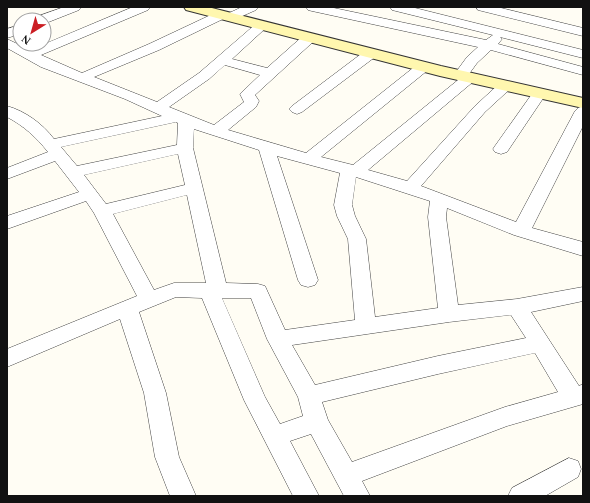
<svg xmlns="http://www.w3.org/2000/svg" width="590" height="503" font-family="'Times New Roman',serif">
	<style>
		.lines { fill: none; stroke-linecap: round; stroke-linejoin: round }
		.street-casing { stroke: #444; stroke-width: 1 }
		.secondary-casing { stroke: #333; stroke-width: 2 }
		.street { fill: #fff; fill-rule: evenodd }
		.secondary { fill: #fff7af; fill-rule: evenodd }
	</style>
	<rect width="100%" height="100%" fill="#fffdf4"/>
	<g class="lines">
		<g class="street-casing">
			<g id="street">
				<path d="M64,7H81L79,10L46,23H44V20H35L36,17Z"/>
				<path d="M133,7H150L148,10L41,55L82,73L149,44L217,12L221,11L227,14L242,7H258L256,10L231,21L225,18L159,50L94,77L157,102L199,73L257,23H267L268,26L232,59L267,68L304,35H314L316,38L314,41L255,95L259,101L256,107L228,130L306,153L418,64L423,63L428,64L430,67L428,70L321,157L353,165L458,80L453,76L467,57L478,47L312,11L308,10L306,7H329L486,40L493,35L392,10L390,7H411L583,50V58L500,37L502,39L498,44L583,67V75L491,50L477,63L469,74L474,75L476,78L474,81L368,170L407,181L475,106L500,83L505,82L510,83L512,86L510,89L485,112L421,186L516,222L575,111L578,108L583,106V126L532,228L583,242V256L514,235L447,208L446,217L458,305L517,299L583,287V301L531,312L579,386L583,384V404L507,426L362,481L370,496H344L311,434L290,441L319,496H293L244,400L202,298L176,297L139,312L166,393L179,457L196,496H170L155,457L144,393L120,319L7,367V349L137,296L94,213L86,201L7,229V216L79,192L55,161L7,179V168L48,152C36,137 24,126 7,117V106C25,111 43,124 54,139L162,116L125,99L41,67L7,48V39L30,50ZM225,65L260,75L240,94L244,102L214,125L169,107L209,79ZM176,122L178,123L177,145L77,166L61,147ZM194,129L259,150L298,280L301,285L308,287L315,285L318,280L277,156L340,173L334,205L337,216L348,239L355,320L285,330L265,286L258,284L226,283L193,148ZM178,154L185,185L106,204L84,175ZM356,177L430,201L428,217L438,308L375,317L366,239L355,216L352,205ZM187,195L206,283H174L154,290L113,214ZM222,298H251L267,339L298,397L303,416L280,424L265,397ZM511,315L526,338L438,356L315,385L292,345L449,322ZM535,353L558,392L505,407L352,462L328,420L322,402L438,374Z"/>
				<path d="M476,7H497L583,28V36L478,10Z"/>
				<path d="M20,25V34L7,38V29Z"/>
				<path d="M370,50L375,51L377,54L375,57L302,112L297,114L292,112L289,109L292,106L365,51Z"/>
				<path d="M539,90L544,91L546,94L507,152L501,154L495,152L493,149L495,146L534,91Z"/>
				<path d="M569,458L578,461L581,469L578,477L545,496H508L512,488Z"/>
			</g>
		</g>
		<g class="secondary-casing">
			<path id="secondary" d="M184,7H208L441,66L583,98V108L440,76L186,10Z"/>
		</g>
		<use href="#street" class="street"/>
		<use href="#secondary" class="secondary"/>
	</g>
	<rect width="590" height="503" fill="none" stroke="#111111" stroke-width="16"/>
	<g transform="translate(32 32) rotate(217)"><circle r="19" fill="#ffffff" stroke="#a0a0a0"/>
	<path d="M0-3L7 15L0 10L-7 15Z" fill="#cb1e24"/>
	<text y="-6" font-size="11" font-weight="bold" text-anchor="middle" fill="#111111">N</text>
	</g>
</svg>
